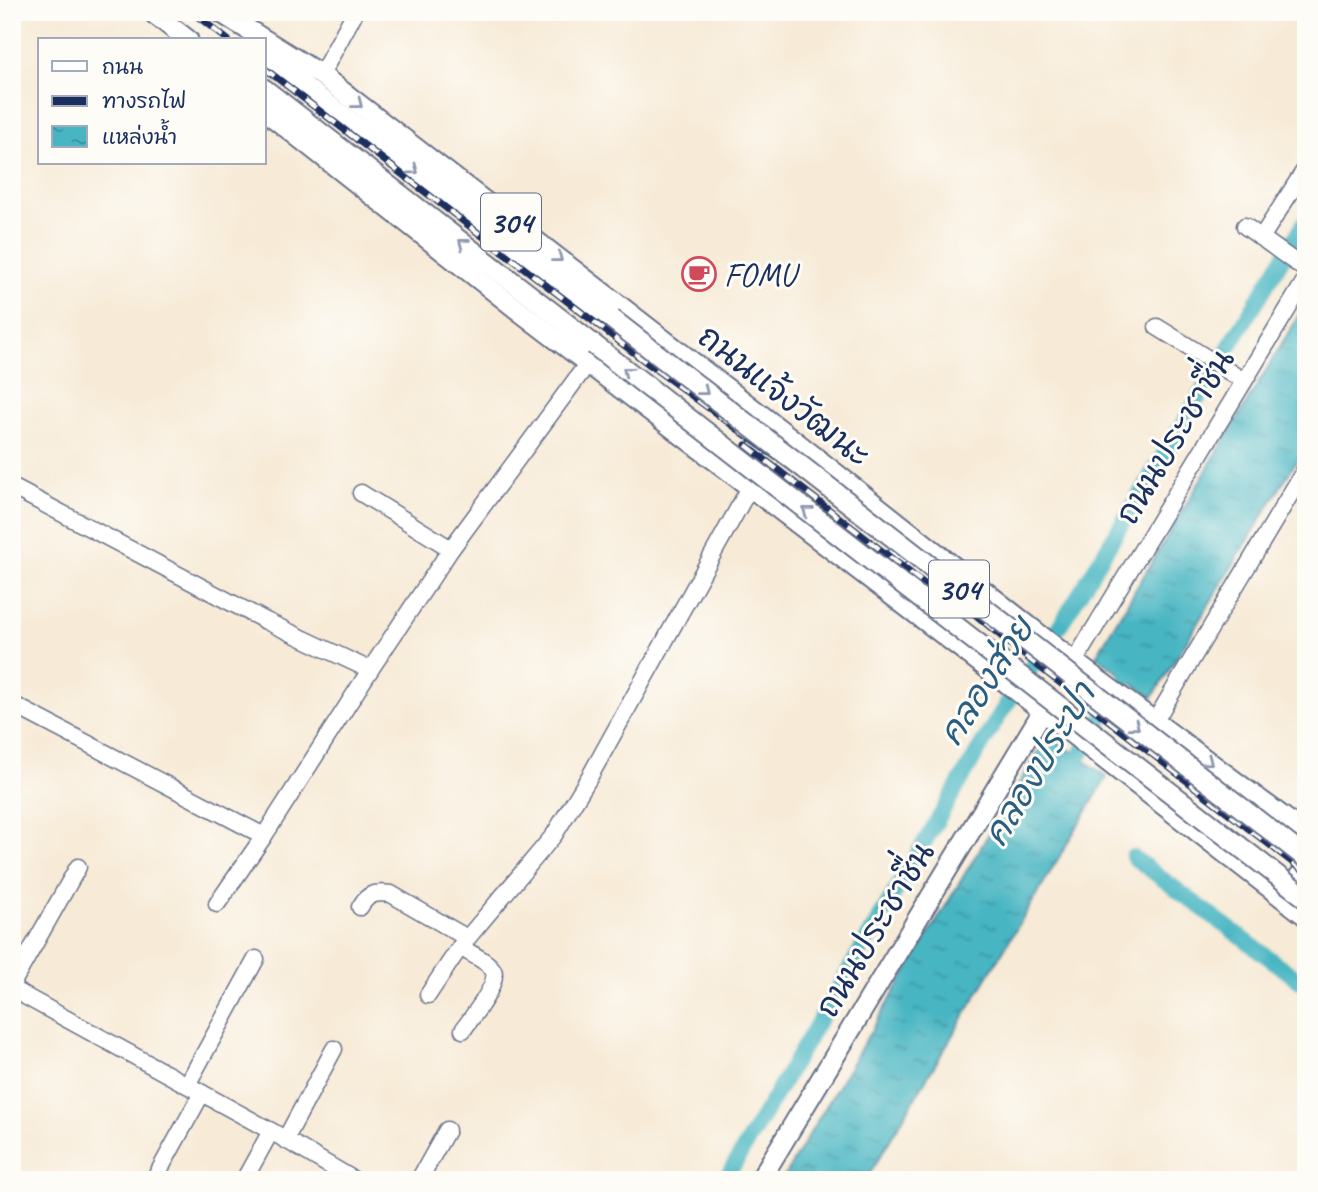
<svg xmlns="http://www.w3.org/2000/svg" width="1318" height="1192" font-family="Caveat,'Playpen Sans Thai',sans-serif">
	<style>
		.water { fill: url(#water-ripples); stroke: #317290; stroke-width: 2 }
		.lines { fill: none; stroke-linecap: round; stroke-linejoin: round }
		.canal { stroke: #47b5c2; stroke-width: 16 }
		.minor-casing { stroke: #687088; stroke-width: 19 }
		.major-casing { stroke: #687088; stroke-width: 23 }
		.minor { stroke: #fff; stroke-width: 16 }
		.major { stroke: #fff; stroke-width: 19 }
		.rail-casing { stroke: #1b2f5e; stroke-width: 7 }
		.rail { stroke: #fdfcf7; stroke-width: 4.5; stroke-dasharray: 13; stroke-linecap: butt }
		.major-bridge-casing { stroke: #687088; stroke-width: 23; stroke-linecap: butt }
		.major-bridge { stroke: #fff; stroke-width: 19 }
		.oneway { stroke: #8d97ae }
		.labels { text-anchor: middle; stroke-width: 6; stroke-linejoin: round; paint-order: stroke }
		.shield { fill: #fdfcf7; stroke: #5f6c8c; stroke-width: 2 }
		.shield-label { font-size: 32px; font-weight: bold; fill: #1b2f5e }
		.poi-label { font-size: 33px; fill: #1b2f5e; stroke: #fdfcf7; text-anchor: start }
		.street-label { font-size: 33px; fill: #1b2f5e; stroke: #fdfcf7 }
		.water-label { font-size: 35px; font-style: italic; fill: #2a5e81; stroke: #fdfcf7 }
	</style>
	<defs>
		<pattern id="water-ripples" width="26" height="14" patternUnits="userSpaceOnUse" patternTransform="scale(1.75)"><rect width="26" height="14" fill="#47b5c2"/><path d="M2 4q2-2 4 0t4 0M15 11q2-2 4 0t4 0" fill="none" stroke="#3a94a1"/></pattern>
	</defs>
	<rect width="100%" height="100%" fill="#fdfcf7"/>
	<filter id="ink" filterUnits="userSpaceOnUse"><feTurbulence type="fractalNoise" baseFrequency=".0143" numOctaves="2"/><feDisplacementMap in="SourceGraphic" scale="14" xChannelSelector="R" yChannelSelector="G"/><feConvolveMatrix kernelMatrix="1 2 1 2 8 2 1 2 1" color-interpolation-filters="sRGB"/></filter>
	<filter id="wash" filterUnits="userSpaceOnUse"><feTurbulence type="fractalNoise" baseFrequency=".00686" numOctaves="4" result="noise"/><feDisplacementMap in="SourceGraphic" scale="28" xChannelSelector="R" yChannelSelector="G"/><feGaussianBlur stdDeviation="1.57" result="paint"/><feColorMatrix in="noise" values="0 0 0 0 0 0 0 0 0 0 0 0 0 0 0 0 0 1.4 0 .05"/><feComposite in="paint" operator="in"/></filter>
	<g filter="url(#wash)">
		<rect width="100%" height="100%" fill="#f7ead6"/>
		<g class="water">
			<path d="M1306,303V445L1152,698L1096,656Z"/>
			<path d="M1059,742L1107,777L866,1180H782L1043,743Z"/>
		</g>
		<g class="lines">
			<g class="canal">
				<path d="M1069,774L1137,661"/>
				<path d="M1133,857L1300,981"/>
				<path d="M725,1180L1000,714L1066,616L1306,220"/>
			</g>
		</g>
	</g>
	<g filter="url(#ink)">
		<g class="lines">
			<g class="minor-casing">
				<g id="minor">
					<path d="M321,75L355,12"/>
					<path d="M1245,226L1306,270"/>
					<path d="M1261,238L1306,168"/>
					<path d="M1157,327L1244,381"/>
					<path d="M12,487L266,621L370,670"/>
					<path d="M361,493L451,549"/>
					<path d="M1074,662L1306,279"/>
					<path d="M12,704L264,836L370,670L451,549L588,363"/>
					<path d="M1155,721L1306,468"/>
					<path d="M217,904L264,836"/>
					<path d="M360,907C368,893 375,892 391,894L467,938"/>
					<path d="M12,984L78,867"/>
					<path d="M12,989L271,1131L354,1180"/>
					<path d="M428,995L460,947"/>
					<path d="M463,1030C471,1018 500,983 493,970C488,961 469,953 460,947L554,835L590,776L750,487"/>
					<path d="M187,1085L256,959"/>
					<path d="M285,1140L334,1049"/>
					<path d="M154,1180L202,1093"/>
					<path d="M244,1180L271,1131"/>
					<path d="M419,1180L447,1130"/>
				</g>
			</g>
			<g class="major-casing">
				<g id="major">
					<path d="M152,12L188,40"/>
					<path d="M220,12L321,75L796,442L1074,662L1306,834"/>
					<path d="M264,53L293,78L612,319"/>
					<path d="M264,89L594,345"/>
					<path d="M264,110L518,310L1008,684L1306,916"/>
					<path d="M752,479L750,457L761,443L782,440"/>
					<path d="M876,583L914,535"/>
					<path d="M1272,882L1284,886L1297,879L1306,868"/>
					<path d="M760,1180L1043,711"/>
				</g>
			</g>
			<use href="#minor" class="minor"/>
			<use href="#major" class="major"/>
			<g class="rail-casing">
				<g id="rail">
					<path d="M192,12L228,40"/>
					<path d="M264,68L655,369L806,479L903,554L1020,652L1306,873"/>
					<path d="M746,445L931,589"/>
				</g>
			</g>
			<use href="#rail" class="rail"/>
			<g class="major-bridge-casing">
				<g id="major-bridge">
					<path d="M612,319L1306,858"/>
					<path d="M594,345L1306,898"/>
				</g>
			</g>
			<use href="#major-bridge" class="major-bridge"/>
		</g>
		<defs><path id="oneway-chevron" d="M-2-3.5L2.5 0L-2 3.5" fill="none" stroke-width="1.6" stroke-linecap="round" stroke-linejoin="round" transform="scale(1.75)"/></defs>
		<g class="oneway">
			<use href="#oneway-chevron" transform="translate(358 104) rotate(38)"/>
			<use href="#oneway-chevron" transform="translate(414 170) rotate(37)"/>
			<use href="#oneway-chevron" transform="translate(463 243) rotate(-142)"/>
			<use href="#oneway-chevron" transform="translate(558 258) rotate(38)"/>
			<use href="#oneway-chevron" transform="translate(627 371) rotate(-142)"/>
			<use href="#oneway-chevron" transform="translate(704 391) rotate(38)"/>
			<use href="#oneway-chevron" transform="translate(807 511) rotate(-142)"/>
			<use href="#oneway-chevron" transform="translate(1135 726) rotate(38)"/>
			<use href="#oneway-chevron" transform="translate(1208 761) rotate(37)"/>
		</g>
	</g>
	<defs>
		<g id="cafe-ring" transform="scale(1.75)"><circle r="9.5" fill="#fdfcf7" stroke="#d1495b" stroke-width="1.5"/><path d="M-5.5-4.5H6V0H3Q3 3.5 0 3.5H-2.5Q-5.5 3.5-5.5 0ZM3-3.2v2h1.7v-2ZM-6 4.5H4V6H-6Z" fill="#d1495b"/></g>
	</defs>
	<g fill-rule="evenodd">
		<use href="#cafe-ring" x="699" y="274"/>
	</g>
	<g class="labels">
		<g class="shield">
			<rect x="481" y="193.5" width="60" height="57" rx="5"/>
			<rect x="929" y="560.5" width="60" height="57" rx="5"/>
		</g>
		<g class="shield-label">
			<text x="511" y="233">304</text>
			<text x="959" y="600">304</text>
		</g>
		<g class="poi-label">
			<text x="724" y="286">FOMU</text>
		</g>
		<g class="street-label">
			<text transform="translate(785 395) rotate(38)" y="12">ถนนแจ้งวัฒนะ</text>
			<text transform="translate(1174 436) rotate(-59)" y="12">ถนนประชาชื่น</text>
			<text transform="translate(874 929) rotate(-59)" y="12">ถนนประชาชื่น</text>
		</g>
		<g class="water-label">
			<text transform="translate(986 681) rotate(-57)" y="12">คลองส่วย</text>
			<text transform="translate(1039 764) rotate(-59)" y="12">คลองประปา</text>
		</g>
	</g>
	<rect width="1318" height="1192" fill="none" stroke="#fdfcf7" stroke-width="42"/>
	<rect x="38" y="38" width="228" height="126" fill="#fdfcf7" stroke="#a3aaba" stroke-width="2"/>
	<rect x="52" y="61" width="35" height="10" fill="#ffffff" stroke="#a3aaba" stroke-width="2"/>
	<text x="102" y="74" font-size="21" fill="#1b2f5e">ถนน</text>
	<rect x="52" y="96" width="35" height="10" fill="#1b2f5e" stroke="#a3aaba" stroke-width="2"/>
	<text x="102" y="108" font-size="21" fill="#1b2f5e">ทางรถไฟ</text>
	<rect x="52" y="126" width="35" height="21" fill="url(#water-ripples)" stroke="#a3aaba" stroke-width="2"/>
	<text x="102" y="144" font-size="21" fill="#1b2f5e">แหล่งน้ำ</text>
</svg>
